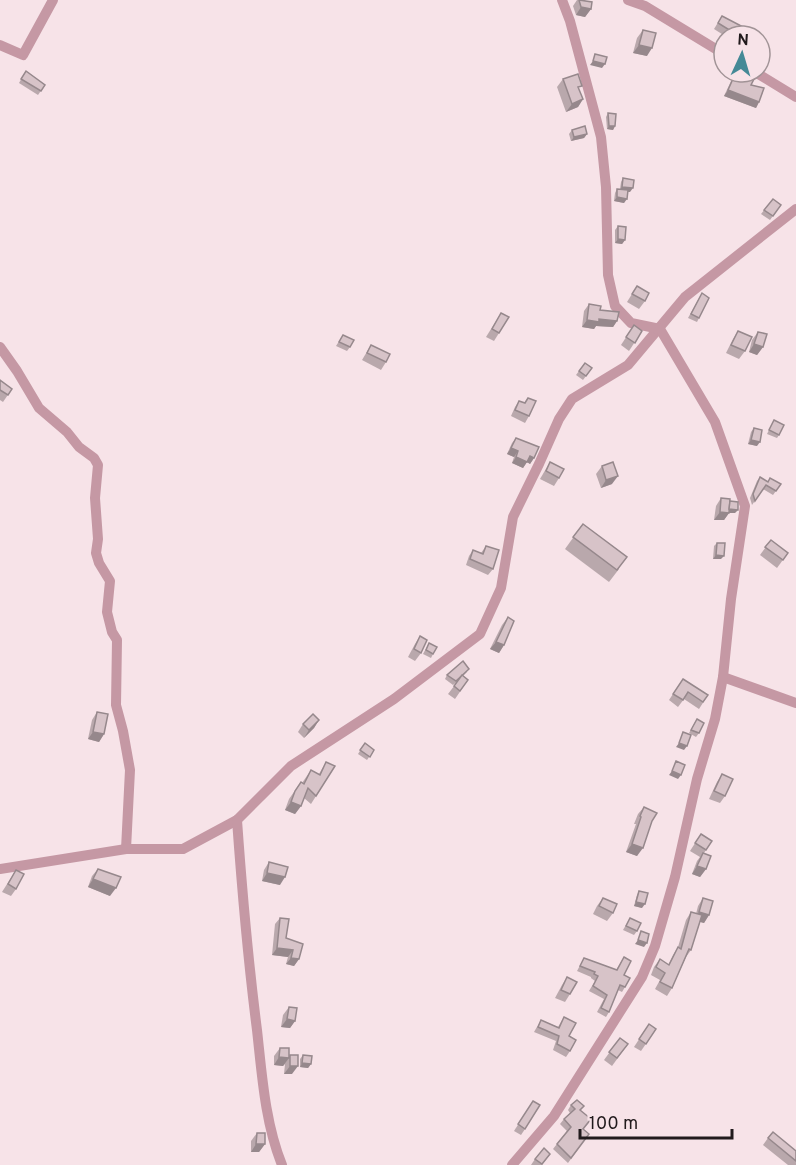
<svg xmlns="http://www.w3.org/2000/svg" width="796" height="1165" font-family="Overpass,sans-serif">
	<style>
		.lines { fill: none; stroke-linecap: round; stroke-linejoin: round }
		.minor { stroke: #c598a4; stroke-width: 10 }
		.wall { fill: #b9a8ac }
		.shaded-wall { fill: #96888c }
		.building { fill: #d7c3c8; stroke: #96888c; stroke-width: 1.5 }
	</style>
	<rect width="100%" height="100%" fill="#f7e3e8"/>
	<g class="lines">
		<g class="minor">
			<path d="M628,0L645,6L724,54"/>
			<path d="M0,45L23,55L53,0"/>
			<path d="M755,72L796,97"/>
			<path d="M0,347L17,371L39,408L67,432L79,447L94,458L98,465L95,498L98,539L96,553L99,563L110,581L107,612L112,632L117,640L116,705L123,731L130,770L126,849"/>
			<path d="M723,677L796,703"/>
			<path d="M0,869L126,849H183L237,820"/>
			<path d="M282,1165C265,1123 262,1075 257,1030C248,960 242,890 237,820L291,766L394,699L480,634L501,588L513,517L539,464L559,419L572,399L628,365L685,297L796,209"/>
			<path d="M512,1165L554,1116L642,977L655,946L675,877L697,779L715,719L723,677L731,599L745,506L715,422L660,329L631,323L615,306L608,275L606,187L601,137L570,21L562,0"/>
		</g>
	</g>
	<g class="wall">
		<path d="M577,0H585L591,9L585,17L576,15L573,6Z"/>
		<path d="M722,16L742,36H725L714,29Z"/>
		<path d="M643,30L647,56L633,53L637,38Z"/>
		<path d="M26,71L45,85L38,95L19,83Z"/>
		<path d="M736,72L751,85L759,102L756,108L724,96L733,77Z"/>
		<path d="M563,79L579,90L583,99L578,107L566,112L557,87Z"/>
		<path d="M608,113L615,126L613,130L607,129L606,117Z"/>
		<path d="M572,130L587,134L584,138L571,141L569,134Z"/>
		<path d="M623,178L630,192H628L624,203L614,201L615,193L617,189H620L621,182Z"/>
		<path d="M773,199L781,205L770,220L761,214Z"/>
		<path d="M618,226L625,240L622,244L615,243V230Z"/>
		<path d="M637,286L645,301L639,309L627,302Z"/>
		<path d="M702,293L699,318L697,322L688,318Z"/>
		<path d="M589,304L600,310L617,321L613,327L596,326L594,329L582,327L584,311Z"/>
		<path d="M501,313L499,333L494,341L486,337Z"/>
		<path d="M634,325L642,331L629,351L621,345Z"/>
		<path d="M738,331L745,351L739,359L726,353L733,339Z"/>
		<path d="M758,332L763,347L757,355L749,352L752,340Z"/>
		<path d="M343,335L350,347L347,351L336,346Z"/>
		<path d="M371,345L386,362L381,370L362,360Z"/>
		<path d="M585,363L592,368L583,380L576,375Z"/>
		<path d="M0,380L12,389L3,402L0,400Z"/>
		<path d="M528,398L529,416L525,423L511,416L515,407L519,401L524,403Z"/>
		<path d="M774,420L779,435L777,438L767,434Z"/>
		<path d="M754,428L757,446L748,444L751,432Z"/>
		<path d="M516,438L534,458L530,464L527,462L523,468L512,463L514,457L507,454L512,443Z"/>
		<path d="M550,462L559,478L554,486L540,479Z"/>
		<path d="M602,466L612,484L601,488L596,474Z"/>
		<path d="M760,477L767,482L781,484L773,495L763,489L752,505L750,498L757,481Z"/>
		<path d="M721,498L730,501L735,513H729L724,520H714L716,506Z"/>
		<path d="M583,524L619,569L609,582L565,549Z"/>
		<path d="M771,540L788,553L777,568L760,555Z"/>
		<path d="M717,543L721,559H713L714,546Z"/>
		<path d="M486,546L493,569L488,575L466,565L469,556L473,550L481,553Z"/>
		<path d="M508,617L504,645L499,653L490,649L502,625Z"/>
		<path d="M420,636L421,653L415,661L408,657L415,644Z"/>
		<path d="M429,643L433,654L431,658L423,654Z"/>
		<path d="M467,672L463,676L468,680L455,699L448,694L458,681L453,685L445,679L447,675Z"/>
		<path d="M683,679L708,695L699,709L684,699L678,707L669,700Z"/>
		<path d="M97,712L104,734L99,742L88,739L92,720Z"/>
		<path d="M697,719L699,733L696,737L689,733Z"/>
		<path d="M319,720L314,728L304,738L298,732L303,724Z"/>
		<path d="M365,743L374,750L367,760L358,754Z"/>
		<path d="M326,762L316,796L311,804L304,798L301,806L295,814L285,810L289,799L301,782L302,783L311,770L319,774Z"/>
		<path d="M722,774L725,796L720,803L709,799L717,782Z"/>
		<path d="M644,807L652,821L637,856L626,852L636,824H634L638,814Z"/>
		<path d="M701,834L712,841L704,853L706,869L700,877L692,874L697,861L700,857L690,851Z"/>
		<path d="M269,862L280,885L262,881L264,870Z"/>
		<path d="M98,869L110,896L88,887L92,876Z"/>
		<path d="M16,870V889L11,896L2,892Z"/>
		<path d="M639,891L642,908L634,906L637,895Z"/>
		<path d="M603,898L613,913L607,921L593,914L597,906Z"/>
		<path d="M703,898L709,915L704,923L700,922L691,950L686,957L672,988L667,996L655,989L660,980L651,975L654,967L660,959L668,965L673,955L678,947L686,920L691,912L696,914L698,906Z"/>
		<path d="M280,918L286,938L299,959L294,966L286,964L288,957L272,955L275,924Z"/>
		<path d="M630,918L637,931L634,935L623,930Z"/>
		<path d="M624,957L625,987L622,992L618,990L609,1012L606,1017L597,1012L604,999L589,991L595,981L591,978V977L577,971L584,958L616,970Z"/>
		<path d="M567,977L570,994L565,1002L555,998L562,985Z"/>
		<path d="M289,1007L295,1021L290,1028L281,1027L283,1015Z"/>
		<path d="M564,1017L569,1036L570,1051L566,1057L553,1050L556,1041L534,1032L541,1020L558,1027Z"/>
		<path d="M649,1024L656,1029L641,1051L634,1047Z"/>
		<path d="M620,1038L628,1044L612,1066L604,1060Z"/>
		<path d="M280,1048L289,1057L290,1055L292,1074H284L285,1064L283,1066L274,1065V1056Z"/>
		<path d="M303,1055L311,1064L308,1068L300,1067V1059Z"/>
		<path d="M533,1101L525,1129L521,1135L514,1131Z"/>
		<path d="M571,1105L584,1106L580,1111L583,1129L589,1134L568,1163L553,1149L567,1131L560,1124L564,1119L570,1113L568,1110Z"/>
		<path d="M257,1133L265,1144L259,1152H251V1141Z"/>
		<path d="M768,1138L796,1151V1165H788L763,1145Z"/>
		<path d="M550,1154L542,1165H531L535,1159Z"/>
	</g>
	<g class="shaded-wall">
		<path d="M581,7L591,9L585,17L576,15Z"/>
		<path d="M639,45L652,48L647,56L633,53Z"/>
		<path d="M593,61L605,64L602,68L590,65Z"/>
		<path d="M728,90L759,102L756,108L724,96Z"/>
		<path d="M583,99L578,107L566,112L572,104Z"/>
		<path d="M609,126H615L613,130L607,129Z"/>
		<path d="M587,134L584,138L571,141L574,137Z"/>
		<path d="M622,187L633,188L630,192L619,191Z"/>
		<path d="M617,197L627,199L624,203L614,201Z"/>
		<path d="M618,239L625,240L622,244L615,243Z"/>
		<path d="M599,319L617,321L613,327L596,326L594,329L582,327L587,320Z"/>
		<path d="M754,344L763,347L757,355L749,352Z"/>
		<path d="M751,440L760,442L757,446L748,444Z"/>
		<path d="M511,448L518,451L514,457L507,454Z"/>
		<path d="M530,456L534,458L530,464L527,462L523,468L512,463L516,457Z"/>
		<path d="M618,476L612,484L601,488L606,480Z"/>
		<path d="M729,509L738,510L735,513H729L724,520H714L720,512Z"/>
		<path d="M716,555L724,556L721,559H713Z"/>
		<path d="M496,642L504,645L499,653L490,649Z"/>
		<path d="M319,720L314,728L304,738L309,730Z"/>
		<path d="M93,732L104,734L99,742L88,739Z"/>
		<path d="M679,743L687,746L684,750L676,747Z"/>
		<path d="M672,771L681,775L678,779L669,775Z"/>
		<path d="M291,802L301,806L295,814L285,810Z"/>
		<path d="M632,844L643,848L637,856L626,852Z"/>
		<path d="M697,866L706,869L700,877L692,874Z"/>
		<path d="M267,873L285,877L280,885L262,881Z"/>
		<path d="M93,879L116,888L110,896L88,887Z"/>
		<path d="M636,902L645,904L642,908L634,906Z"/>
		<path d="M699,912L709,915L704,923L694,920Z"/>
		<path d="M638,940L647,943L644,947L635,944Z"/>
		<path d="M277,948L293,950L288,957L272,955Z"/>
		<path d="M291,958L299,959L294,966L286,964Z"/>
		<path d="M287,1019L295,1021L290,1028L281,1027Z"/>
		<path d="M279,1057L289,1058L283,1066L274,1065Z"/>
		<path d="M302,1063L311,1064L308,1068L300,1067Z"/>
		<path d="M290,1066H298L292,1074H284Z"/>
		<path d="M256,1144H265L259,1152H251Z"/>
	</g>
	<g class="building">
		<path d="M579,0L592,2L591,9L581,7Z"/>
		<path d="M722,16L747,29L742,36H734L729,33L731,31L718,23Z"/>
		<path d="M643,30L656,33L652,48L639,45Z"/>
		<path d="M595,54L607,57L605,64L593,61Z"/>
		<path d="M26,71L45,85L41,91L21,79Z"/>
		<path d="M736,72H739L754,79L751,85L764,88L759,102L728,90Z"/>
		<path d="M578,74L582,86L578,87L583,99L572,104L563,79Z"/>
		<path d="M608,113L616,114L615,126H609Z"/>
		<path d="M585,126L587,134L574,137L572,130Z"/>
		<path d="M623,178L634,180L633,188L622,187Z"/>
		<path d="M617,189L628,190L627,199L617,197Z"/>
		<path d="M773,199L781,205L773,216L764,210Z"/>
		<path d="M618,226L626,227L625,240L618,239Z"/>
		<path d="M637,286L649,293L645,301L632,294Z"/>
		<path d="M702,293L709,298L699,318L691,314Z"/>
		<path d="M589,304L601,306L600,310L619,312L617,321L599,319V322L587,320Z"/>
		<path d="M501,313L509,317L499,333L492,329Z"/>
		<path d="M634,325L642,331L635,343L626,337Z"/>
		<path d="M738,331L752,337L745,351L731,345Z"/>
		<path d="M758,332L767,334L763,347L754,344Z"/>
		<path d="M343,335L354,340L350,347L339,342Z"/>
		<path d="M371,345L390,354L386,362L367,353Z"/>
		<path d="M585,363L592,368L586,376L579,371Z"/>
		<path d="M0,380L12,389L8,395L0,390Z"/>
		<path d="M528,398L536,401L529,416L515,410L519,401L525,403Z"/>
		<path d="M774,420L784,425L779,435L769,430Z"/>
		<path d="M754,428L762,430L760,442L751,440Z"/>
		<path d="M516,438L539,447L534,458L530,456L527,462L516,457L518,451L511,448Z"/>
		<path d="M550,462L564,469L559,478L546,471Z"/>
		<path d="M613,462L618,476L606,480L602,466Z"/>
		<path d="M760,477L768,482L770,478L781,484L776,491L766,485L755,501L753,494Z"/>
		<path d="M721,498L730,499L729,513L720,512Z"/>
		<path d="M730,501L738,502V510L729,509Z"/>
		<path d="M583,524L627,557L617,570L573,537Z"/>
		<path d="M771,540L788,553L783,560L765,547Z"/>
		<path d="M717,543H725L724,556L716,555Z"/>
		<path d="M486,546L499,550L493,569L470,559L473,550L483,554Z"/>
		<path d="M508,617L514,621L504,645L496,642Z"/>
		<path d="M420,636L427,640L421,653L414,649Z"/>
		<path d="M429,643L437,647L433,654L426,650Z"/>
		<path d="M463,661L469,669L456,681L447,675Z"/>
		<path d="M462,675L468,680L460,691L454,686Z"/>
		<path d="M683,679L708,695L703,702L688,692L683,700L673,694Z"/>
		<path d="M97,712L108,714L104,734L93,732Z"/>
		<path d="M313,714L319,720L309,730L303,724Z"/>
		<path d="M697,719L704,723L699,733L691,730Z"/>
		<path d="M683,732L691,735L687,746L679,743Z"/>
		<path d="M365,743L374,750L370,757L360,750Z"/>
		<path d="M676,761L685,765L681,775L672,771Z"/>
		<path d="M326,762L335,766L316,796L308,788L301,806L291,802L295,791L301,782L304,784L311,770L320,775Z"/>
		<path d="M722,774L733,779L725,796L714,791Z"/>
		<path d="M644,807L657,813L652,821L643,848L632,844L641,817L640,816Z"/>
		<path d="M701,834L712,841L706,850L695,843Z"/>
		<path d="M703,853L711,856L706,869L697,866Z"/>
		<path d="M269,862L288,867L285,877L267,873Z"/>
		<path d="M98,869L121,877L116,888L93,879Z"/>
		<path d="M16,870L24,874L16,889L8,884Z"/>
		<path d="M639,891L648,893L645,904L636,902Z"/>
		<path d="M603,898L617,904L613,913L599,906Z"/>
		<path d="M703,898L713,901L709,915L699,912Z"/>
		<path d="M691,912L702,915L691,950L689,949L672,988L660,982L665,973L656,967L660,959L669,965L678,947L681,949Z"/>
		<path d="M280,918L289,919L286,938L303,944L299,959L291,958L293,950L277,948Z"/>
		<path d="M630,918L641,923L637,931L626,926Z"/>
		<path d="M641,931L649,934L647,943L638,940Z"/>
		<path d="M624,957L631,961L624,975L630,978L625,987L620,985L609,1012L601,1008L607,995L593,986L598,976L594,974L595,972L580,966L584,958L617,970Z"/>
		<path d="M567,977L577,982L570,994L561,990Z"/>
		<path d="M289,1007L297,1008L295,1021L287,1019Z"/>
		<path d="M564,1017L576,1023L569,1036L576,1040L570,1051L557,1044L559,1036L538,1027L541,1020L559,1028Z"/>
		<path d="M649,1024L656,1029L646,1044L639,1039Z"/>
		<path d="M620,1038L628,1044L617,1058L609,1052Z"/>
		<path d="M280,1048H289V1058L279,1057Z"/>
		<rect x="290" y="1055" width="8" height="11"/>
		<path d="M303,1055L312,1056L311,1064L302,1063Z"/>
		<path d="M577,1100L584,1106L580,1110L591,1119L583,1129L589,1134L571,1158L557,1144L571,1127L564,1119L575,1109L571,1105Z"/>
		<path d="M533,1101L540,1105L525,1129L518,1124Z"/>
		<path d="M773,1132L796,1151V1161L768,1138Z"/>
		<path d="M257,1133H265V1144H256Z"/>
		<path d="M544,1148L550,1154L542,1164L535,1159Z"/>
	</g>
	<g transform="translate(742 54) rotate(4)"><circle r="28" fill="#f7e3e8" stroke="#a19396" stroke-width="1.5"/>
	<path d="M0-4.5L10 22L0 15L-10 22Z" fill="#448996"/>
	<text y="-9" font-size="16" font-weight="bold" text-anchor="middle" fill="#211a1c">N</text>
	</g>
	<path d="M580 1129v9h152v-9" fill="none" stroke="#211a1c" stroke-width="3"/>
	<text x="589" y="1129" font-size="18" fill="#211a1c" stroke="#f7e3e8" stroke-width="4.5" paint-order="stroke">100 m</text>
</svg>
